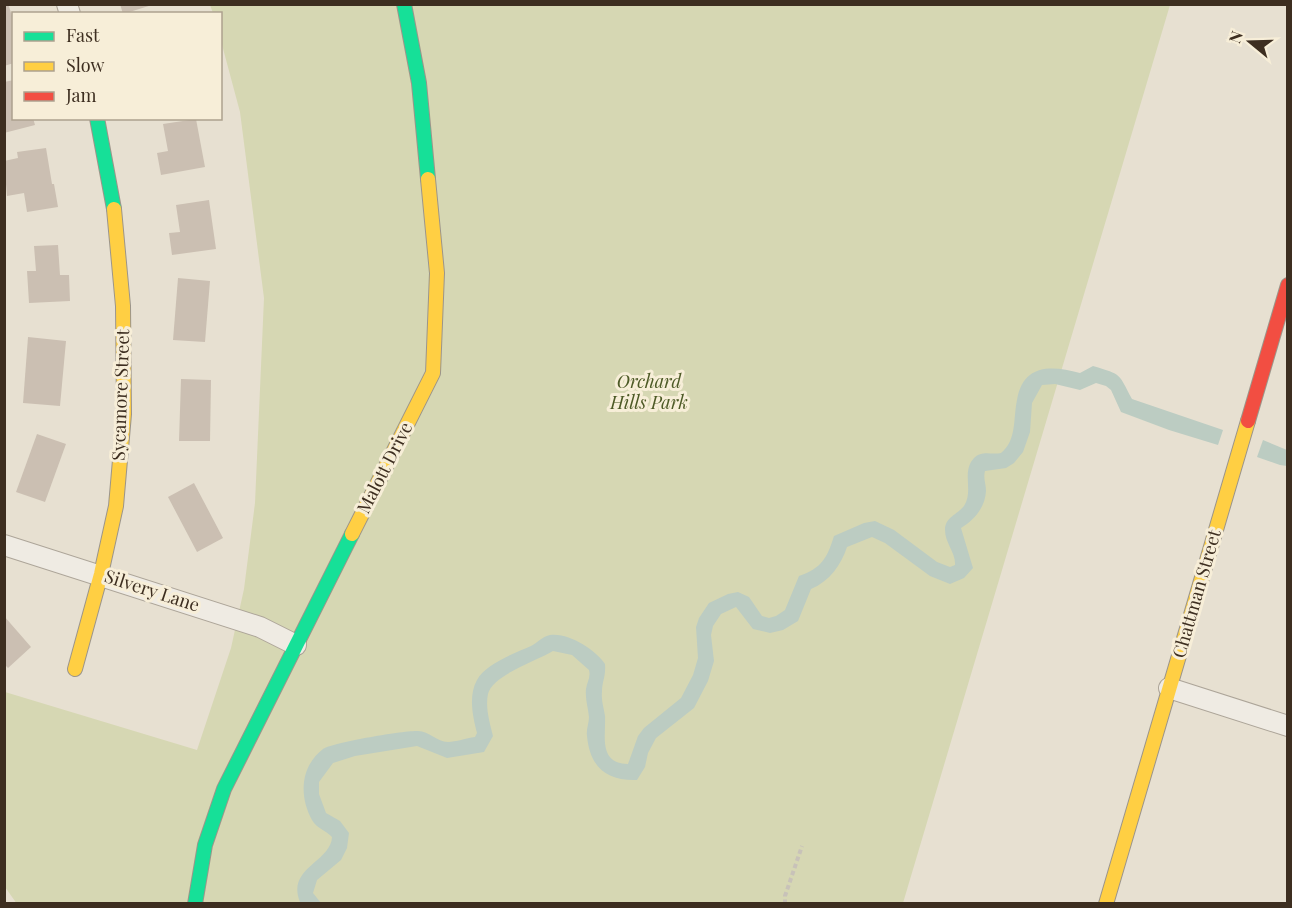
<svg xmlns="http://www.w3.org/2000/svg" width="1292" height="908" font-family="'Playfair Display',serif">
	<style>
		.green { fill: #d6d7b3 }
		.water { fill: #bcccc2 }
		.building { fill: #cbbfb2 }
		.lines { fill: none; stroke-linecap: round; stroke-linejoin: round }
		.street-casing { stroke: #ada599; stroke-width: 22 }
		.fast-casing { stroke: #9c958a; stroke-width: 16 }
		.slow-casing { stroke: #9c958a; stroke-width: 16 }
		.jam-casing { stroke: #9c958a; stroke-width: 16 }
		.path { stroke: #c8c2b9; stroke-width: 4; stroke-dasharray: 4.5 3; stroke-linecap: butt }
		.street { stroke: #efebe3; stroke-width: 20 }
		.fast { stroke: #16e098; stroke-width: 14 }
		.slow { stroke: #ffcf43; stroke-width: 14 }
		.jam { stroke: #f24e42; stroke-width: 14 }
		.labels { text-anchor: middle; stroke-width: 6; stroke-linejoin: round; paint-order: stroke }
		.park-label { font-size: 18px; font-style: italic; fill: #4d5a26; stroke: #f7eed8 }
		.street-label { font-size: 18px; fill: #3d2e20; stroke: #f7eed8 }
	</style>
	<rect width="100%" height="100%" fill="#e7e0d1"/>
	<path class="green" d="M210,5H1170L903,903L17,904L5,887V692L197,750L231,648L244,589L255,503L264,298L240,112L221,41L220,14L213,13Z"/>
	<g class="water">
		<path d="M1093,366C1123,375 1118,373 1132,399L1223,430L1218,445L1169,430L1121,412L1111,390L1106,386L1096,383L1080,390L1055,384L1042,385L1032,403L1030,432L1023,452L1014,463L1006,468L985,471C983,478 986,484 986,491C985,508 974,520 961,528L973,568L964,578L950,584L930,576L885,543L872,537L847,547C841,565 830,581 811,589L798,621L783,630L770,633L753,629L736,607L721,614L713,626L711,635L714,661L708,681L694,708L656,738L648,753L645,767L637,780C606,781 590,767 587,736C586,730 589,723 589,717C588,707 585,699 586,689C587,682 591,677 589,670L572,655L553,651C537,661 492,675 488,694C485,708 490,723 493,736L484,752L447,758L417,746L355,756L333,763L319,782V794L326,813L340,821L349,833L347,848L341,860L317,880L313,893L321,903L300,902C286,868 331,862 332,837C326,830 317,829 312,820C299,796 300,767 323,749C331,743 405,730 418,731C429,731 437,742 448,742C456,742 466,738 475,737L477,733C473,717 468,696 477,680C485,664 515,653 531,646C537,643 543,636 550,635C568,632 596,650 605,664C606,677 602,681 602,692C601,701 604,708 605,716C606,736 598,763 628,764L638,736L644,728L681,698L693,675L698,658L696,627L699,618L709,603L728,594L738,592L749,597L762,616L769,618L776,616L785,610L799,576C822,568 827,558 834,536L864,523L875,521L894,530L937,562L950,567L955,565C956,553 945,543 945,530C945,517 957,515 964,506C974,491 961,472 974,458C982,450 991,455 1001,453C1017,440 1013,419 1017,400C1023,364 1051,365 1080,373Z"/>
		<path d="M1263,440L1287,450V466L1280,465L1257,457Z"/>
	</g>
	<g class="building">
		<path d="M4,4H8L14,21V63L4,66Z"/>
		<path d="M120,4H152V5L123,14Z"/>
		<path d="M14,80V118H33L35,125L4,133V82Z"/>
		<path d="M196,119L205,167L161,175L157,153L168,151L163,124Z"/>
		<path d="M46,148L52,184H54L58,207L27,212L24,193L7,196L4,161L18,158L17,152Z"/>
		<path d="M209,200L216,249L172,255L169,233L180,232L176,205Z"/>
		<path d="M58,245L60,275H69L70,301L29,303L27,271H36L34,246Z"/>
		<path d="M178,278L210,281L205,342L173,340Z"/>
		<path d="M28,337L66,341L60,406L23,403Z"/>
		<path d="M181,379L211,380L210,441H179Z"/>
		<path d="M37,434L66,444L45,502L16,492Z"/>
		<path d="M194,483L223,538L197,552L168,497Z"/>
		<path d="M4,616L31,647L8,668L4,664Z"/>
	</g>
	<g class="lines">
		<g class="street-casing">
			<g id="street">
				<path d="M67,4L70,14"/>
				<path d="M4,545L260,627L296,645"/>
				<path d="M1169,688L1288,726"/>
			</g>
		</g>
		<g class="fast-casing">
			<g id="fast">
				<path d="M404,4L419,83L428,179"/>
				<path d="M97,118L114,209"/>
				<path d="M195,904L205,845L224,789L352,534"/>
			</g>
		</g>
		<g class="slow-casing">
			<g id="slow">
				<path d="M352,534L433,373L437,273L428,179"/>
				<path d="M75,669L101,574L116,506L124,414L123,306L114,209"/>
				<path d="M1106,904L1248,421"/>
			</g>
		</g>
		<g class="jam-casing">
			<path id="jam" d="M1248,421L1288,285"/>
		</g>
		<path class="path" d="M785,904V896L802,846"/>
		<use href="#street" class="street"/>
		<use href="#fast" class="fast"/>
		<use href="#slow" class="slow"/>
		<use href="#jam" class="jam"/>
	</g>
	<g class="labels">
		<g class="park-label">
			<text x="649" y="388">Orchard<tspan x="649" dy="21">Hills Park</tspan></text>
		</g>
		<g class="street-label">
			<text transform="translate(121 395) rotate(-88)" y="6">Sycamore Street</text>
			<text transform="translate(385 468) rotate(-63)" y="6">Malott Drive</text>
			<text transform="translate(152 591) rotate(18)" y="6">Silvery Lane</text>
			<text transform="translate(1197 594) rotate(-74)" y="6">Chattman Street</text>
		</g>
	</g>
	<rect width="1292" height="908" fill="none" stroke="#3d2e20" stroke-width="12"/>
	<rect x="12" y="12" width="210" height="108" fill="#f7eed8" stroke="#ada18e" stroke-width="1.5"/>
	<rect x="24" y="32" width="30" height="9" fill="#16e098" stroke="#ada18e" stroke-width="1.5"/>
	<text x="66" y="42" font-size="18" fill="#3d2e20">Fast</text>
	<rect x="24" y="62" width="30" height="9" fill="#ffcf43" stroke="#ada18e" stroke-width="1.5"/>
	<text x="66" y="72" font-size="18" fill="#3d2e20">Slow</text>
	<rect x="24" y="92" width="30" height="9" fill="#f24e42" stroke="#ada18e" stroke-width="1.5"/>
	<text x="66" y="102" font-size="18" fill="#3d2e20">Jam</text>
	<g transform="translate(1250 42) rotate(289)" stroke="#f7eed8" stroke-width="4.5" paint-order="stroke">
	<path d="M0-4.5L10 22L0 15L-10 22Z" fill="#3d2e20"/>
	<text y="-9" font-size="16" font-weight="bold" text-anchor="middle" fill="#3d2e20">N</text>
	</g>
</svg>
